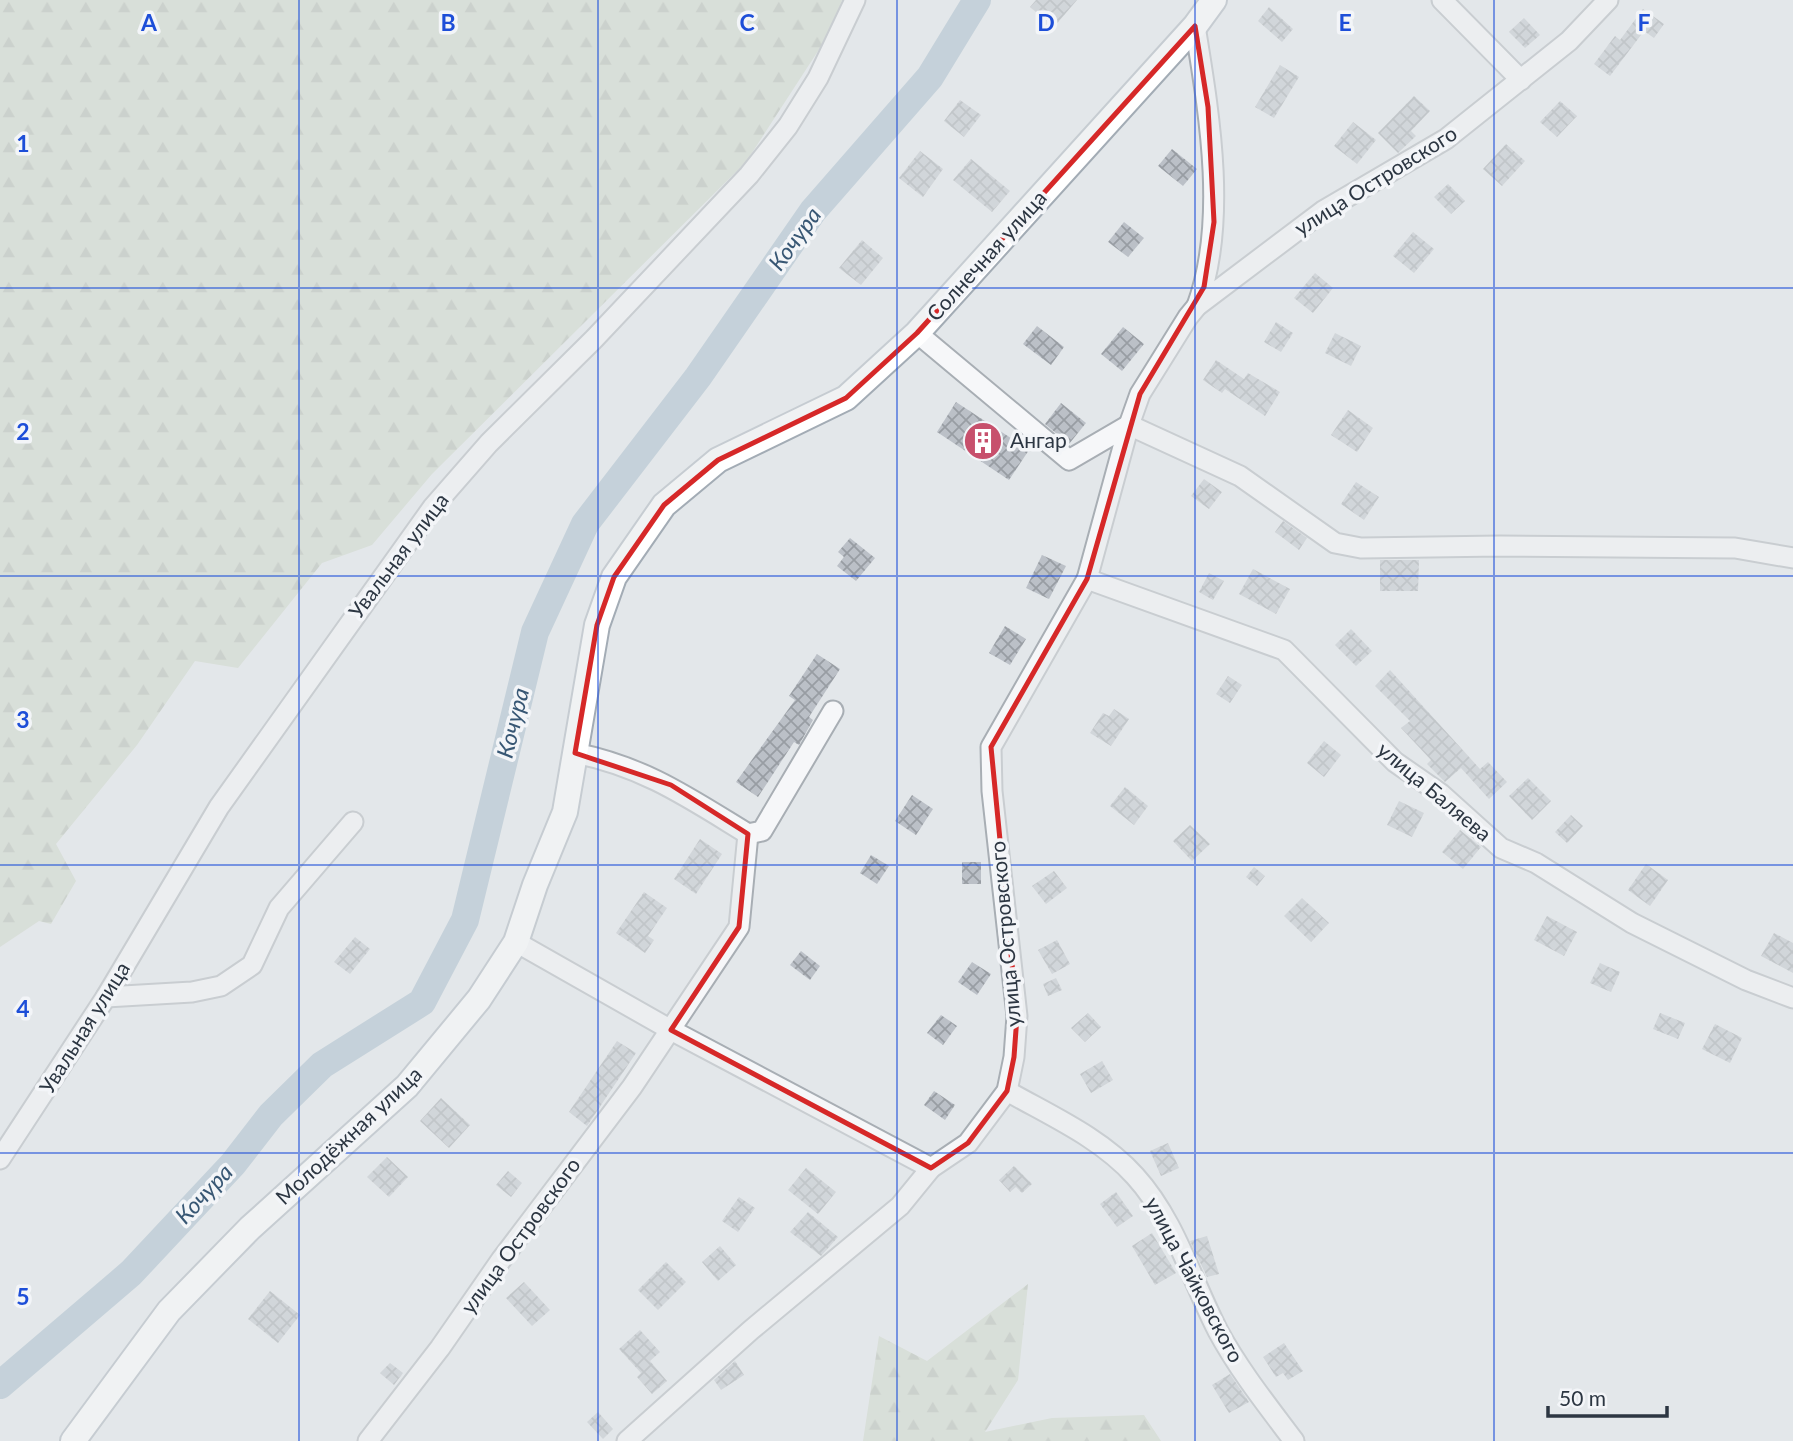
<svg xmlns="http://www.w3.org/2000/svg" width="1793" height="1441" font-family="Lato,sans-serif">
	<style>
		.forest { fill: url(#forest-firs) }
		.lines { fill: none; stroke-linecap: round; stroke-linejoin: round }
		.river { stroke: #a0b7c8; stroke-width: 28 }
		.building { fill: url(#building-cross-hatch) }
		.minor-casing { stroke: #a8aeb4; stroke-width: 23 }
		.major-casing { stroke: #a3acb5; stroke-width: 28 }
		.minor { stroke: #f6f7f9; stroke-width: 19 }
		.major { stroke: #fff; stroke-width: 24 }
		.marked { fill: none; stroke: #d62828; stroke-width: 5; stroke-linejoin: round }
		.grid { fill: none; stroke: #1d4ed8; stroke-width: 2; stroke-opacity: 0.55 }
		.labels { text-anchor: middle; stroke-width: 7; stroke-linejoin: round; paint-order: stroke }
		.street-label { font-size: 21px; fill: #2c3642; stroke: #f3f5f8 }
		.poi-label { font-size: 21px; fill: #2c3642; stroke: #f3f5f8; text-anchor: start }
		.water-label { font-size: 23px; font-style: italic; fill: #385774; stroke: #f3f5f8 }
		.grid-label { font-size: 23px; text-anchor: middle; font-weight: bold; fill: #1d4ed8; stroke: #f3f5f8; stroke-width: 7; stroke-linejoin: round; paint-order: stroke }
	</style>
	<defs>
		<pattern id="forest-firs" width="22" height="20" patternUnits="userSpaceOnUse" patternTransform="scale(1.75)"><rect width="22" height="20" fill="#cad4c5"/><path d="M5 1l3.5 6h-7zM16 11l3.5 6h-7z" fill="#aeb7aa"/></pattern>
		<pattern id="building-cross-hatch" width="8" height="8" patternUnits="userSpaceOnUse" patternTransform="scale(1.75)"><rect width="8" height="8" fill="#bbc0c7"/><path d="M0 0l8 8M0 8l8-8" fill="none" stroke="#989da3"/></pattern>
	</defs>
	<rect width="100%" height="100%" fill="#e3e7ea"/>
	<g class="forest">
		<path d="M0,0H842L831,31L746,162L432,474L372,545L322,563L238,668L195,661L137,745L56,844L76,881L51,924L39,921L0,947Z"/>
		<path d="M1028,1284L1018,1380L985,1432L1052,1418L1144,1415L1161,1441H863L879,1336L927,1361Z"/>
	</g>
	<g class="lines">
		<path class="river" d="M0,1385L131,1273L233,1164L271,1115L322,1065L422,1002L465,920L535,632L585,524L698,377L813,211L930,77L977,0"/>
	</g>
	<g class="building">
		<path d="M1036,0H1077L1054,27L1030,7Z"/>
		<path d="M1269,7L1293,29L1282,42L1258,21Z"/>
		<path d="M1643,9L1664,24L1654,38L1644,31L1610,76L1594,64L1615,36L1620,40Z"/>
		<path d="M1524,18L1540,35L1525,48L1509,32Z"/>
		<path d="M1280,65L1299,77L1274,118L1255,107Z"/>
		<path d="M1414,96L1430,111L1411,131L1416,136L1398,153L1378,133Z"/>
		<path d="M960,100L981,115L964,137L944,121Z"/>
		<path d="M1560,101L1577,116L1557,137L1540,122Z"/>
		<path d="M1353,122L1376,140L1357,164L1334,146Z"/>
		<path d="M1506,144L1525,161L1502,186L1483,169Z"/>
		<path d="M1172,149L1197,169L1183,186L1158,166Z"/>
		<path d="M920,151L943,169L923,197L899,178Z"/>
		<path d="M971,159L1010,191L992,212L953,180Z"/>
		<path d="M1448,184L1465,201L1451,214L1434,197Z"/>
		<path d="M1124,222L1144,238L1128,257L1108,242Z"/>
		<path d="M1413,232L1434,249L1414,273L1393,256Z"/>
		<path d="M862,240L883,258L861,285L839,268Z"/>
		<path d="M1315,273L1333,288L1313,313L1294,298Z"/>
		<path d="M1276,322L1293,333L1281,352L1264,342Z"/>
		<path d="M1037,326L1064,347L1051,365L1023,344Z"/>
		<path d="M1123,327L1144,344L1122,371L1101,354Z"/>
		<path d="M1335,333L1361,346L1351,366L1325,353Z"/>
		<path d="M1216,360L1244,379L1248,373L1280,392L1265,416L1225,389L1222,393L1203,380Z"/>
		<path d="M956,402L1029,450L1009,480L937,432Z"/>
		<path d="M1061,403L1086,423L1069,444L1045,424Z"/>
		<path d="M1348,410L1373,428L1357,452L1331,435Z"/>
		<path d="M1204,479L1222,492L1209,509L1191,496Z"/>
		<path d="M1356,482L1379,497L1364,520L1341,504Z"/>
		<path d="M1283,521L1307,538L1299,550L1275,532Z"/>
		<path d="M850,538L875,558L856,581L837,566L844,557L838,552Z"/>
		<path d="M1042,555L1066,566L1049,599L1026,588Z"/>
		<path d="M1380,560H1419L1418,591H1380Z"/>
		<path d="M1253,569L1290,589L1276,614L1239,594Z"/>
		<path d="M1209,573L1224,581L1213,600L1199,592Z"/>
		<path d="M1005,626L1026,639L1010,665L989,653Z"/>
		<path d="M1351,629L1372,651L1356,666L1335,645Z"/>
		<path d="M817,654L840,669L809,717L813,720L799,745L794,742L758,797L736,782L795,700L789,696Z"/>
		<path d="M1390,670L1480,769L1488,762L1507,782L1489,799L1461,768L1445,782L1427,764L1431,760L1401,728L1410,721L1375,686Z"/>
		<path d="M1228,676L1242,685L1230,703L1216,694Z"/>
		<path d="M1114,709L1129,719L1111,746L1090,733L1103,713L1109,716Z"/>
		<path d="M1324,741L1341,755L1324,777L1307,763Z"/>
		<path d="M1528,778L1551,801L1532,820L1509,796Z"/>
		<path d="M1125,787L1148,806L1134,825L1110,806Z"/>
		<path d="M912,795L933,809L916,835L895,821Z"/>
		<path d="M1399,801L1424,813L1412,837L1387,825Z"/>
		<path d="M1571,815L1583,826L1567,843L1555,832Z"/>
		<path d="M1190,825L1210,844L1192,861L1173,841Z"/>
		<path d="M1460,830L1481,847L1463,869L1442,852Z"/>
		<path d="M700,839L722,854L696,894L674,879Z"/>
		<path d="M871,855L889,866L877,884L860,873Z"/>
		<rect x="962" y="862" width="19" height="22"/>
		<path d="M1646,864L1668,880L1650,906L1628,890Z"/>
		<path d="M1254,867L1265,876L1257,886L1246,877Z"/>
		<path d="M1054,871L1067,888L1046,904L1032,886Z"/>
		<path d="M644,892L667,908L648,936L654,940L645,953L616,933Z"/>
		<path d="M1302,898L1329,923L1311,942L1284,916Z"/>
		<path d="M1547,916L1577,932L1564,956L1534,940Z"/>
		<path d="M1774,933L1793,943V973L1761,956Z"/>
		<path d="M355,937L370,949L350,974L334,962Z"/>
		<path d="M1057,940L1070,964L1052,974L1038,950Z"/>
		<path d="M801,951L820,966L810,980L790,965Z"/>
		<path d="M972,962L991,974L977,995L958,982Z"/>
		<path d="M1600,963L1620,972L1611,992L1590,983Z"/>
		<path d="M1056,978L1062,990L1048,996L1043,984Z"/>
		<path d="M1088,1013L1101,1027L1085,1042L1071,1028Z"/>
		<path d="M1660,1013L1685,1023L1678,1039L1653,1029Z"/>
		<path d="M941,1015L957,1026L943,1045L927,1033Z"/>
		<path d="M1715,1024L1742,1038L1730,1063L1702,1049Z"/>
		<path d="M617,1041L636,1053L587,1126L569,1112Z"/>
		<path d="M1102,1061L1113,1080L1091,1093L1080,1074Z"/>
		<path d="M934,1091L955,1105L945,1120L924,1105Z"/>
		<path d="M441,1098L470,1125L449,1148L420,1121Z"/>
		<path d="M1168,1143L1179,1168L1161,1176L1150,1151Z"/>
		<path d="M387,1157L408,1177L389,1197L367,1177Z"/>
		<path d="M1014,1166L1032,1184L1022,1193L1016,1187L1010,1192L999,1180Z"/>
		<path d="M806,1168L836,1192L818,1214L788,1190Z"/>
		<path d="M508,1171L522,1183L511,1197L496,1185Z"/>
		<path d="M1116,1192L1133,1216L1117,1227L1100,1204Z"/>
		<path d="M739,1197L755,1208L738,1232L722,1221Z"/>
		<path d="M808,1212L838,1237L821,1256L790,1232Z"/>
		<path d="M1152,1233L1176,1273L1155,1285L1132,1246Z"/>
		<path d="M1207,1236L1219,1274L1207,1277L1190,1241Z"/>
		<path d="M720,1246L736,1265L718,1281L702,1262Z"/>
		<path d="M666,1262L686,1282L658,1310L638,1290Z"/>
		<path d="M524,1282L550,1310L532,1326L506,1298Z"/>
		<path d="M270,1291L300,1315L278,1343L248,1319Z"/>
		<path d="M640,1330L660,1352L650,1361L667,1381L652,1394L637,1377L641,1373L619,1349Z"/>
		<path d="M1284,1343L1303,1371L1288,1380L1283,1373L1276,1377L1263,1357Z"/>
		<path d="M735,1361L744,1375L721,1390L714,1380Z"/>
		<path d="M390,1363L403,1373L394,1385L380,1373Z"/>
		<path d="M1230,1374L1249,1402L1229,1413L1212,1385Z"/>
		<path d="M598,1412L613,1429L603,1439L587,1422Z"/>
	</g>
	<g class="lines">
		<g class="minor-casing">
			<g id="minor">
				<path d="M1442,0L1521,80"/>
				<path d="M1195,26C1209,113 1228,221 1197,306"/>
				<path d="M917,333L1069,460L1129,425L1240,476L1335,543L1361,548L1500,546L1735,548L1793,558"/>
				<path d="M1087,579L1284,650L1395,762L1441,794L1501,848L1536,863L1632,923L1746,980L1793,998"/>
				<path d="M575,753C645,767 689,798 748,834L762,831L833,711"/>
				<path d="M516,942L671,1030L931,1168"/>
				<path d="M106,997L192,992L221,986L252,965L279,908L353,822"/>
				<path d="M1007,1091C1051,1116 1101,1138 1135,1176C1175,1220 1191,1279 1218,1331C1239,1370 1267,1405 1294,1441"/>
				<path d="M0,1159L106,997L219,807L433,507L489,443L594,339L749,175L788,126L818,78L855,0"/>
				<path d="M368,1441L440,1348L501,1260L632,1087L739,927L748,834"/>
				<path d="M627,1441L751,1330L900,1206L931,1168L968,1143L1007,1091L1014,1057L1017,1016L992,791L991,747L1087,579L1129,425L1140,394L1188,317L1197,306L1323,211L1446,139L1569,41L1608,0"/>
			</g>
		</g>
		<g class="major-casing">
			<path id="major" d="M73,1441L169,1311L250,1228L407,1086L479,999L516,942L535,885L565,812L597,625L614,577L664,505L718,460L846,398L917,333L1195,26L1214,0"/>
		</g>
		<use href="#minor" class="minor"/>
		<use href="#major" class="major"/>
	</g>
	<path d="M0 0H1793V1441H0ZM1195,26L1208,107L1214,222L1204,287L1140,394L1087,579L991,747L1017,1016L1014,1057L1007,1091L968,1143L931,1168L671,1030L739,927L748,834L671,785L575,753L597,625L614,577L664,505L718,460L846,398L917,333Z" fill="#e3e7ea" fill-opacity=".55" fill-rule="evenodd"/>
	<path class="marked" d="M1195,26L1208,107L1214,222L1204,287L1140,394L1087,579L991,747L1017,1016L1014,1057L1007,1091L968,1143L931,1168L671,1030L739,927L748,834L671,785L575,753L597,625L614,577L664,505L718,460L846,398L917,333Z"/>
	<path class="grid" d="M299,0V1441M598,0V1441M897,0V1441M1195,0V1441M1494,0V1441M0,288H1793M0,576H1793M0,865H1793M0,1153H1793"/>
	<defs>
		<g id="building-disc" transform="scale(2.0125)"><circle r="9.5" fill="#c7506c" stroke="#f3f5f8"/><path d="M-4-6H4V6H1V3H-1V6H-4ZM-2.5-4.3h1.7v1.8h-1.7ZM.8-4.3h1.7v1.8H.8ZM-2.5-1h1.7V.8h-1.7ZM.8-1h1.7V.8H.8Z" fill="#fff"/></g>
	</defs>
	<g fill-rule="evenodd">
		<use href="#building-disc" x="983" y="441"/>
	</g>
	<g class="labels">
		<g class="street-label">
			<text transform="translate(1376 181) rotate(-32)" y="7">улица Островского</text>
			<text transform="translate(987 256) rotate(-48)" y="7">Солнечная улица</text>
			<text transform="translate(399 556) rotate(-53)" y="7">Увальная улица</text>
			<text transform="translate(1434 792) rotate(40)" y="7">улица Баляева</text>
			<text transform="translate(1006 934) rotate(-95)" y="7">улица Островского</text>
			<text transform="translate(85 1028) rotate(-58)" y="7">Увальная улица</text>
			<text transform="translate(349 1136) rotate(-43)" y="7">Молодёжная улица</text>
			<text transform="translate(521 1236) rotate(-54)" y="7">улица Островского</text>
			<text transform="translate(1194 1280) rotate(62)" y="7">улица Чайковского</text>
		</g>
		<g class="poi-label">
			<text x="1010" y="448">Ангар</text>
		</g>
		<g class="water-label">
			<text transform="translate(795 239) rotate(-54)" y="8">Кочура</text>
			<text transform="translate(513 723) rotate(-76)" y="8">Кочура</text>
			<text transform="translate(204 1194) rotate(-47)" y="8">Кочура</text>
		</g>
	</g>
	<g class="grid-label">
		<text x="149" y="31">A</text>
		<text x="448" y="31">B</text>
		<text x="747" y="31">C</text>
		<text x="1046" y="31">D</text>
		<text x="1345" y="31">E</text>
		<text x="1644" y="31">F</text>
		<text x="23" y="152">1</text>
		<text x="23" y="440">2</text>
		<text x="23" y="728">3</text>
		<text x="23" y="1017">4</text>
		<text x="23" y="1305">5</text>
	</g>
	<path d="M1548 1406v10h119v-10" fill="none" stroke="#2c3642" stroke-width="3.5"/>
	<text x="1559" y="1406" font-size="21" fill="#2c3642" stroke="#f3f5f8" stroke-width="5" paint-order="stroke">50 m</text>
</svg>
